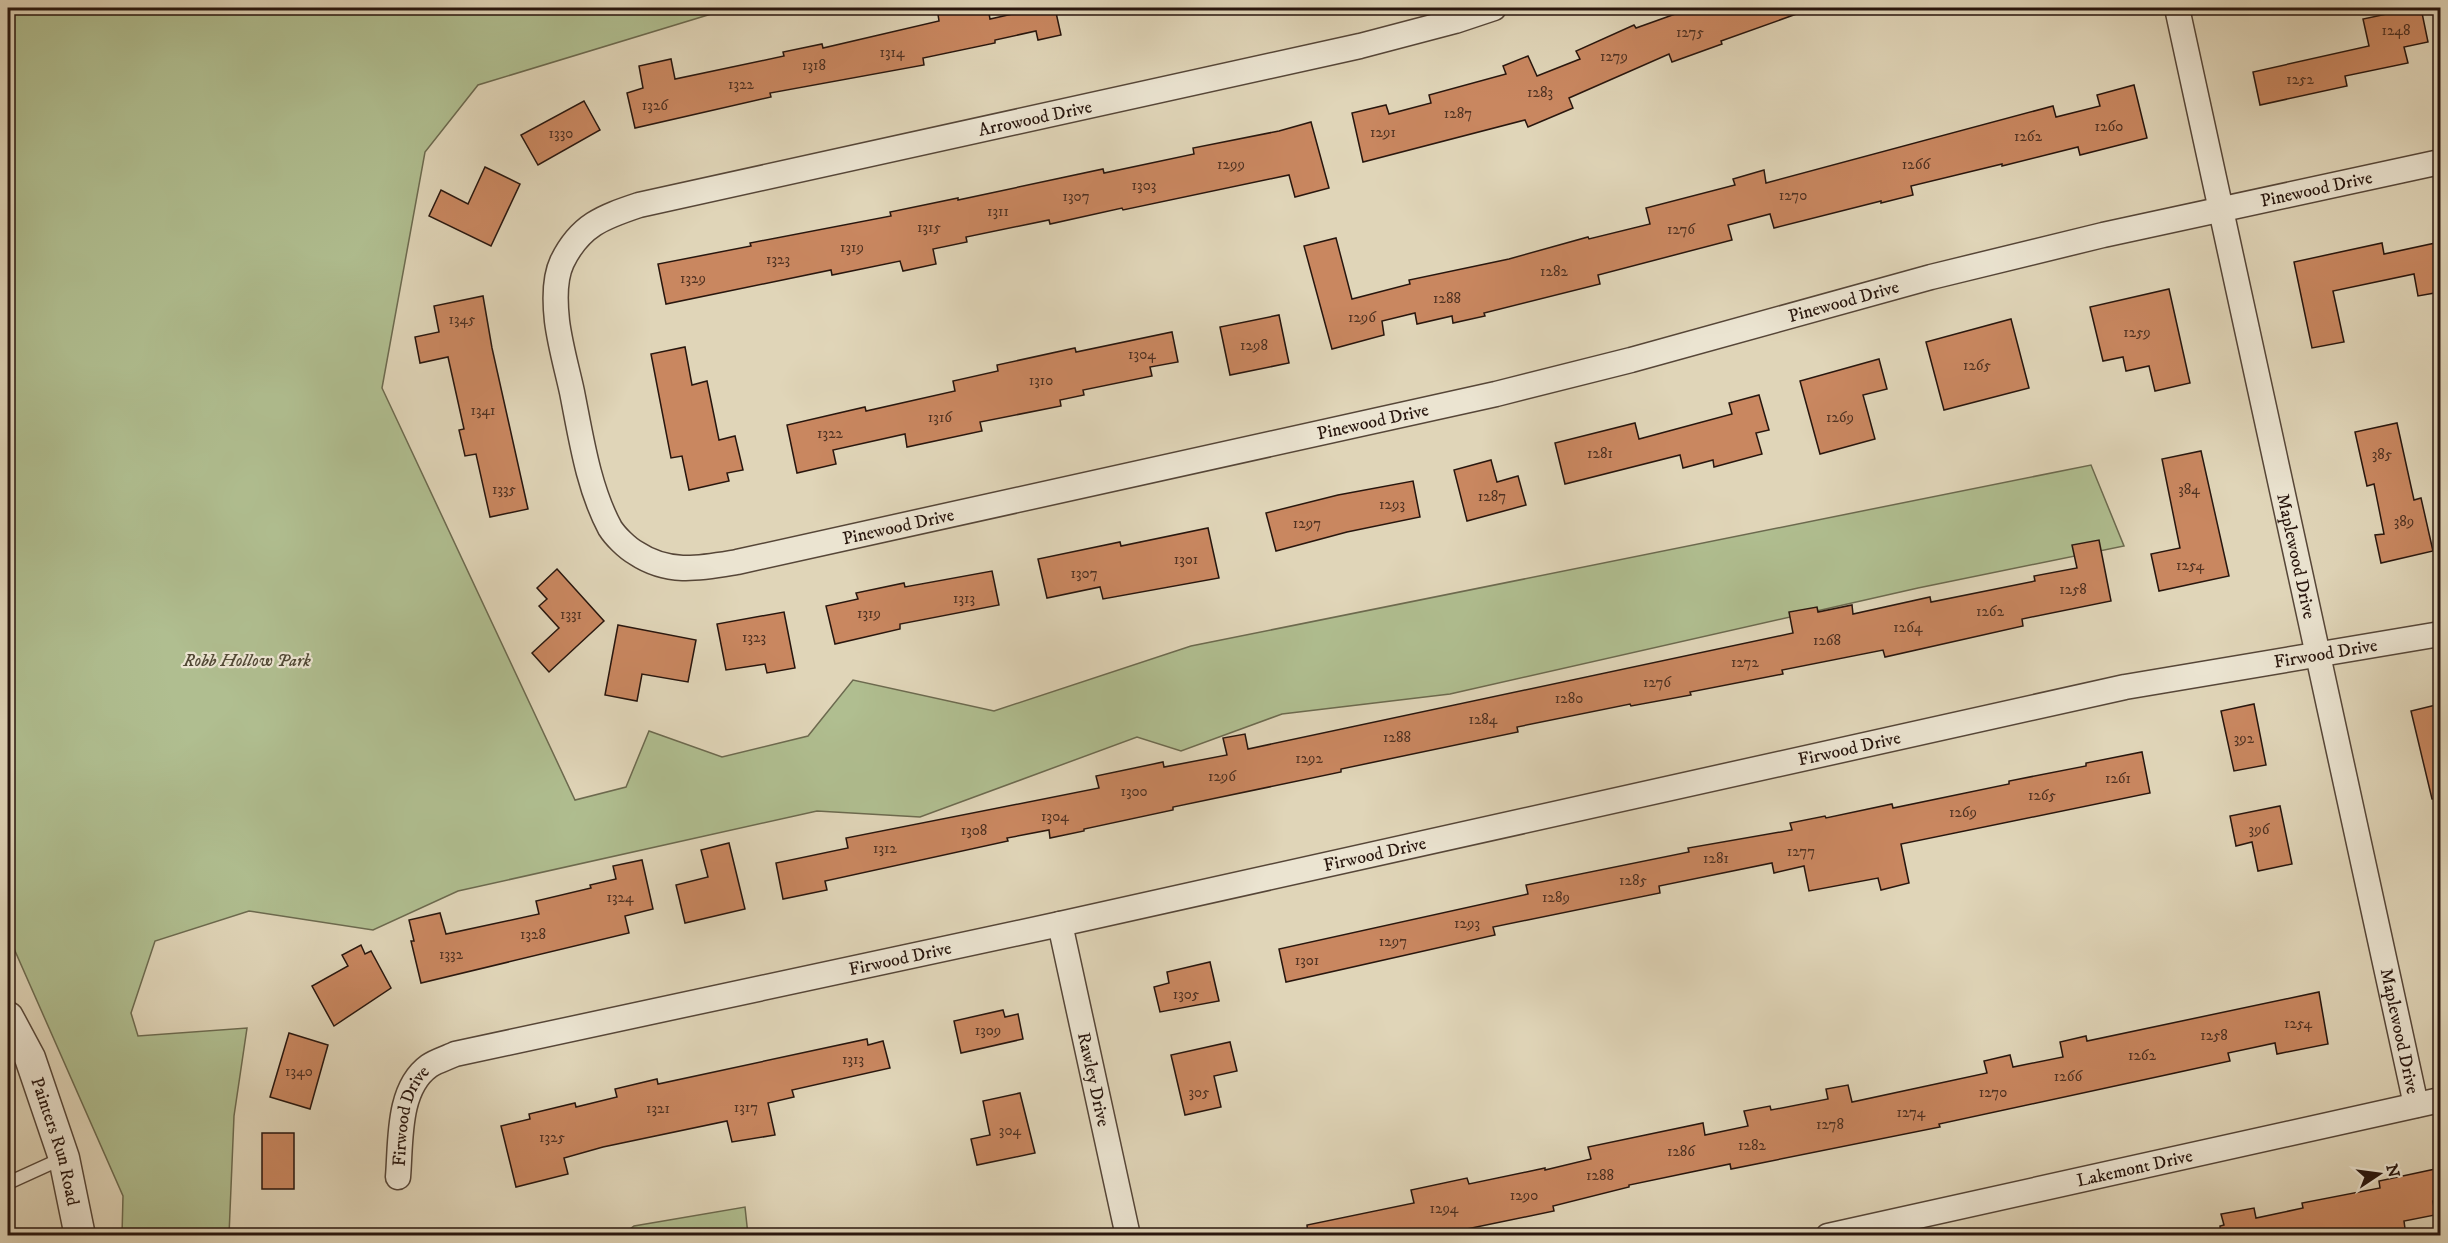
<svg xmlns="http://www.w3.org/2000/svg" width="2448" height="1243" font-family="'IM FELL DW Pica',serif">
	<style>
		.green { fill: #b0be90; stroke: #6c6a4f; stroke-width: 1.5 }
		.building { fill: #c98760; stroke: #28160e; stroke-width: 1.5 }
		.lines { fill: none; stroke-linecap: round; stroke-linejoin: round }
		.service-casing { stroke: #564638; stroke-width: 15 }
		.minor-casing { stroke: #564638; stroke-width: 27 }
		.tertiary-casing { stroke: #564638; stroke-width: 33 }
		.service { stroke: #ebe4d1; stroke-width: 12 }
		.minor { stroke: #ebe4d1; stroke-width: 24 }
		.tertiary { stroke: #ebe4d1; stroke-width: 30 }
		.labels { text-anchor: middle; stroke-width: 4.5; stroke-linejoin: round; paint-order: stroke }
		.number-label { font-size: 15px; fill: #503222 }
		.street-label { font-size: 18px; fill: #28160e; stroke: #ebe4d1 }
		.park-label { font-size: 18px; font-style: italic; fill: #514835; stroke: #ebe4d1 }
	</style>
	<rect width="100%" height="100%" fill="#e0d5b8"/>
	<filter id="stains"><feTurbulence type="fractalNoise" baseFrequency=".00333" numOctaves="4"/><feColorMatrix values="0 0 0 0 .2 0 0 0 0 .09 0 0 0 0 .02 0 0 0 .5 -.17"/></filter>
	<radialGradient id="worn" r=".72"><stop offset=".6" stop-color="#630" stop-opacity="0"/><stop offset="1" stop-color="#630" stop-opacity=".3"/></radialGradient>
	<g class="green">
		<path d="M8,8H731L478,85L425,152L382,388L575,800L626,787L649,731L722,757L808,736L853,680L994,711L1191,646L2091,465L2124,546L1918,588L1450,694L1282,714L1181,751L1137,737L920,817L817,811L458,891L373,930L249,911L155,941L131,1013L138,1036L247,1028L234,1116L229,1235H122L123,1196L8,935Z"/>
		<path d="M745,1207L748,1235H622L634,1226Z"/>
	</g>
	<g class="building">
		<path d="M937,8H988L990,19L1039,8H1055L1061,35L1038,40L1036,31L995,40V43L923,58L924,65L770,93L771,97L635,128L627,93L643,88L639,66L671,59L675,79L784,56L783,52L822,44L823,48L939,21Z"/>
		<path d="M1692,8H1805V11L1721,41L1722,44L1672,62L1669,54L1569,98L1573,108L1528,127L1525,120L1363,162L1352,113L1386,105L1389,114L1431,103L1429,95L1506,74L1503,66L1528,56L1537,76L1580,59L1576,51L1634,25L1636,28Z"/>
		<path d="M2415,8H2421L2428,42L2404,47L2408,63L2345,76L2347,86L2260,105L2253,72L2369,46L2363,19Z"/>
		<path d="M2134,85L2147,138L2080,155L2078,147L2002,166V164L1911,186L1913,195L1881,203V201L1774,228L1770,214L1728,225L1732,240L1598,275L1600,284L1484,313L1485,316L1453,323L1452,316L1417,324L1415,313L1382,321L1384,335L1332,349L1304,246L1336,238L1352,299L1410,284L1409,280L1509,259L1588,237L1589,239L1650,224L1646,208L1735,185L1733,179L1764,170L1766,183L2053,106L2056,117L2100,106L2097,95Z"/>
		<path d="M584,101L600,130L538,165L521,135Z"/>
		<path d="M1311,122L1329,188L1295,197L1289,175L1123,210L1122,208L1050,224L1049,220L966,237L967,242L933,249L936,264L903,271L900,261L832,275L831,270L666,304L658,264L751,246L750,243L891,216L890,212L958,198V200L1103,169L1104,173L1194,154L1193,148L1279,131Z"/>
		<path d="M485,167L520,184L491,246L429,216L441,190L468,204Z"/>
		<path d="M2440,242V292L2418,296L2414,274L2333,291L2344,342L2312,348L2294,262L2382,243L2384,254Z"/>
		<path d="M2169,289L2190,383L2155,391L2149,366L2126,371L2123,357L2103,361L2090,307Z"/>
		<path d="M483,296L492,348L528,509L490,517L476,454L465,456L459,430L464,429L448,357L420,363L415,337L439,332L434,306Z"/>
		<path d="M1279,315L1289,363L1230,375L1220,327Z"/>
		<path d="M2011,319L2029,388L1944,410L1926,342Z"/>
		<path d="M1172,332L1178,362L1150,367L1152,376L1083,390L1084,395L1060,400L1061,406L980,422L982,431L907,447L905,434L833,450L836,464L797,473L787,425L865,407L866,411L955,391L953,381L998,371L997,365L1075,348L1076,352Z"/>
		<path d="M685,347L692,385L707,381L719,440L735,436L743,470L727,473L729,481L689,490L682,456L671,458L651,354Z"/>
		<path d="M1879,359L1887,389L1863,395L1875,439L1820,454L1800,381Z"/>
		<path d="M1759,395L1769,430L1756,433L1762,454L1714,467L1713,460L1683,468L1680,455L1565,484L1555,443L1635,423L1639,439L1732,414L1729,403Z"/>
		<path d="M2397,423L2414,500L2421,498L2433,551L2381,563L2375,535L2384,534L2374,484L2367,486L2355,432Z"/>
		<path d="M2201,451L2229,576L2159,591L2151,554L2180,548L2162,459Z"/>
		<path d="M1491,460L1497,482L1518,476L1526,505L1467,521L1454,470Z"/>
		<path d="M1413,481L1420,517L1347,532L1276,551L1266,513L1338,495Z"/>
		<path d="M1208,528L1219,578L1103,599L1100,587L1047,598L1038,559L1120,542L1121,546Z"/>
		<path d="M2099,540L2111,601L2022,619L2023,626L1885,657L1883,650L1782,670L1783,674L1690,692L1691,695L1631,706L1630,704L1517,727L1518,732L1341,769V772L1173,807V810L1084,829V831L1050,838L1049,830L1007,838L1008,841L825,881L827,890L783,899L776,863L848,848L846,838L1099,788L1096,776L1163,762L1164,767L1227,755L1223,738L1245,734L1248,749L1793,633L1789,612L1817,607L1818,612L1852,605L1853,614L1930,597L1931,602L2035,581L2034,576L2077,568L2072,545Z"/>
		<path d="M557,569L604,621L549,672L532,653L559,628L539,606L547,599L537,588Z"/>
		<path d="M992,571L999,605L900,624V629L835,644L826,606L858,599L856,593L904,583L905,587Z"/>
		<path d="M784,612L795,668L767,673L765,664L726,670L717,624Z"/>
		<path d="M618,625L696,640L688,682L642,674L637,701L605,695Z"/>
		<path d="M2254,704L2266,765L2234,771L2221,711Z"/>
		<path d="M2440,704V798L2432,799L2411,711Z"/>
		<path d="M2142,752L2150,793L1901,844L1909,883L1881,890L1878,878L1809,891L1804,866L1774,873L1772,863L1659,886L1660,893L1493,927L1495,935L1286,982L1279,949L1528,894L1526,885L1689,852L1688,848L1792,830L1790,823L1825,816L1826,818L1892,804L1893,808L2009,784V781L2086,766V763Z"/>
		<path d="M2280,806L2292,864L2258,871L2252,842L2236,846L2230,816Z"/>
		<path d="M729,843L745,909L685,923L676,885L708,877L701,850Z"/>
		<path d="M642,860L653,909L625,916L629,933L421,983L411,941H414L409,920L440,913L446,934L539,914L536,901L591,888L590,885L616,879L613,866Z"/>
		<path d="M361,945L365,954L371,951L391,988L334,1026L312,986L348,966L342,955Z"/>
		<path d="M1210,962L1219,1001L1160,1012L1154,987L1169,983L1167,972Z"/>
		<path d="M2319,992L2328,1044L2277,1054L2275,1043L2228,1053L2230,1061L2175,1073L1939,1124L1940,1127L1731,1169L1730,1164L1629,1185V1187L1553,1206L1554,1211L1433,1236H1308L1307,1225L1414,1203L1411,1190L1467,1178L1469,1184L1545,1168V1170L1591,1159L1588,1147L1703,1123L1705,1135L1748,1126L1744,1111L1770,1106L1771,1110L1828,1099L1826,1089L1848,1085L1852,1102L1987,1073L1984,1061L2010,1055L2013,1067L2063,1057L2060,1042L2086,1036L2087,1041Z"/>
		<path d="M1003,1010L1005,1017L1018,1014L1023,1039L961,1053L954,1021Z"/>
		<path d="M289,1033L328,1045L310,1109L270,1097Z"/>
		<path d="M867,1039L868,1045L883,1041L890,1068L792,1090L794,1097L768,1103L775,1135L732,1142L727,1121L603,1147L564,1158L568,1174L516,1187L501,1126L530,1119L529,1114L575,1103L576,1107L617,1097L615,1089L657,1079L658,1084Z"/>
		<path d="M1230,1042L1237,1071L1214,1076L1221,1107L1185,1115L1171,1055Z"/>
		<path d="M1020,1093L1035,1153L977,1165L971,1139L990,1135L983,1101Z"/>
		<rect x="262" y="1133" width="32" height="56"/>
		<path d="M2440,1168V1199L2433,1201L2435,1215L2404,1221L2406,1236H2221L2220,1226L2224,1225L2221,1214L2254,1208L2256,1218L2303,1208L2302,1203L2380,1188L2379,1181Z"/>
	</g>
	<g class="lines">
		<g class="service-casing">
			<path id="service" d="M8,1183L63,1158"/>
		</g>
		<g class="minor-casing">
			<g id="minor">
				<path id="s1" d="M1494,8L1455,21L1360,46L639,205C603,217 580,225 562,262C554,279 555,303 557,321C560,345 567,369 572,392C581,437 588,487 610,528C615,536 627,548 636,553C669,575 701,568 737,562L1496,394L1631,360L1931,277L2103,235L2440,162"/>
				<path id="s2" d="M2177,8L2416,1105"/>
				<path id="s3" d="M1060,924L1128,1236"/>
				<path id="s4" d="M398,1177C401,1142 397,1089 429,1066C436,1061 447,1058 455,1054L1060,924L2125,687L2440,634"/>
				<path id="s5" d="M1828,1236L2440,1100"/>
			</g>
		</g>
		<g class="tertiary-casing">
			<g id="tertiary">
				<path id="s6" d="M8,1017L30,1058L64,1158L80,1236"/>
			</g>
		</g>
		<use href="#service" class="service"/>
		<use href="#minor" class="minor"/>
		<use href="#tertiary" class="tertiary"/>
	</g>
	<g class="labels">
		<g class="number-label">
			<text x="2396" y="35">1248</text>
			<text x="1690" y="37">1275</text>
			<text x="892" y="57">1314</text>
			<text x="1614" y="61">1279</text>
			<text x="814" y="70">1318</text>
			<text x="2300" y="84">1252</text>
			<text x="741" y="89">1322</text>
			<text x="1540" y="97">1283</text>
			<text x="655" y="110">1326</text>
			<text x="1458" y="118">1287</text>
			<text x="2109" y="131">1260</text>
			<text x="1383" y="137">1291</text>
			<text x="561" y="138">1330</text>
			<text x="2028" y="141">1262</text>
			<text x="1231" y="169">1299</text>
			<text x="1916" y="169">1266</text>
			<text x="1144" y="190">1303</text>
			<text x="1793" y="200">1270</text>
			<text x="1076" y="201">1307</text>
			<text x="998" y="216">1311</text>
			<text x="929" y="232">1315</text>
			<text x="1681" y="234">1276</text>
			<text x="852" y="252">1319</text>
			<text x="778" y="264">1323</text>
			<text x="1554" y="276">1282</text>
			<text x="693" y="283">1329</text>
			<text x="1447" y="303">1288</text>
			<text x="1362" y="322">1296</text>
			<text x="462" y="324">1345</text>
			<text x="2137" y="337">1259</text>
			<text x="1254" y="350">1298</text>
			<text x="1142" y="359">1304</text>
			<text x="1977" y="370">1265</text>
			<text x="1041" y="385">1310</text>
			<text x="483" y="415">1341</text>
			<text x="940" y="422">1316</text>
			<text x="1840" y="422">1269</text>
			<text x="830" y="438">1322</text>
			<text x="1600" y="458">1281</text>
			<text x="2382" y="459">385</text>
			<text x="504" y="494">1335</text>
			<text x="2189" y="494">384</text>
			<text x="1492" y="501">1287</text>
			<text x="1392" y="509">1293</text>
			<text x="2404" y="526">389</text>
			<text x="1307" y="528">1297</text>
			<text x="1186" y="564">1301</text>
			<text x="2190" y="570">1254</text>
			<text x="1084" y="578">1307</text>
			<text x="2073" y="594">1258</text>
			<text x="964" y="603">1313</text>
			<text x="1990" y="616">1262</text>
			<text x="869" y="618">1319</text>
			<text x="571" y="619">1331</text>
			<text x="1908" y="632">1264</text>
			<text x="754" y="642">1323</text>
			<text x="1827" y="645">1268</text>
			<text x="1745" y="667">1272</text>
			<text x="1657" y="687">1276</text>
			<text x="1569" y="703">1280</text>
			<text x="1483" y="724">1284</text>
			<text x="1397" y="742">1288</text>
			<text x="2244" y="743">392</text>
			<text x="1309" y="763">1292</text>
			<text x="1222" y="781">1296</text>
			<text x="2118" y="783">1261</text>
			<text x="1134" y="796">1300</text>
			<text x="2042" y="800">1265</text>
			<text x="1963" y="817">1269</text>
			<text x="1055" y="821">1304</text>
			<text x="2259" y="834">396</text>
			<text x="974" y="835">1308</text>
			<text x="885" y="853">1312</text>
			<text x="1801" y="856">1277</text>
			<text x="1716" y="863">1281</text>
			<text x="1633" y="885">1285</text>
			<text x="620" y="902">1324</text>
			<text x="1556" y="902">1289</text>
			<text x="1467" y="928">1293</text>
			<text x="533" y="939">1328</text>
			<text x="1393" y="946">1297</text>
			<text x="451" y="959">1332</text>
			<text x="1307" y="965">1301</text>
			<text x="1186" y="999">1305</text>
			<text x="2298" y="1028">1254</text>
			<text x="988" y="1035">1309</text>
			<text x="2214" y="1040">1258</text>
			<text x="2142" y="1060">1262</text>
			<text x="853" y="1064">1313</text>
			<text x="299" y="1076">1340</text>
			<text x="2068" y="1081">1266</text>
			<text x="1199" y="1097">305</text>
			<text x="1993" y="1097">1270</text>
			<text x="746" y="1112">1317</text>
			<text x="658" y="1113">1321</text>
			<text x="1911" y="1117">1274</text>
			<text x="1830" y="1129">1278</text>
			<text x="1010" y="1135">304</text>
			<text x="552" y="1142">1325</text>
			<text x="1752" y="1150">1282</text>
			<text x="1681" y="1156">1286</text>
			<text x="1600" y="1180">1288</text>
			<text x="1524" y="1200">1290</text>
			<text x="1444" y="1213">1294</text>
		</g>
		<g class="street-label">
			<text transform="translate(1035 118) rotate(-12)" y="6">Arrowood Drive</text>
			<text dy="6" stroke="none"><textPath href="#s1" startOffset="3015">Pinewood Drive</textPath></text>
			<text dy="6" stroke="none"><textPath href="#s1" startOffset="2529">Pinewood Drive</textPath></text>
			<text dy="6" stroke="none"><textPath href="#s1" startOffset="2043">Pinewood Drive</textPath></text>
			<text dy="6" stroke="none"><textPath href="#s1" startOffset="1557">Pinewood Drive</textPath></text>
			<text dy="6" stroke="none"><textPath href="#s2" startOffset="561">Maplewood Drive</textPath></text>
			<text dy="6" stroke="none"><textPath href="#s4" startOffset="2061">Firwood Drive</textPath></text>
			<text dy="6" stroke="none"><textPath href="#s4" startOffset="1575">Firwood Drive</textPath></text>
			<text dy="6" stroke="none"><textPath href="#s4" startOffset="1089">Firwood Drive</textPath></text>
			<text dy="6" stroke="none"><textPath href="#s4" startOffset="603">Firwood Drive</textPath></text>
			<text dy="6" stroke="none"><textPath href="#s2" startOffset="1047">Maplewood Drive</textPath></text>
			<text dy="6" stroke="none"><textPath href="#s3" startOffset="159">Rawley Drive</textPath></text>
			<text dy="6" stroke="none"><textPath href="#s4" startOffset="63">Firwood Drive</textPath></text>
			<text dy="6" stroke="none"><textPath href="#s6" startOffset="134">Painters Run Road</textPath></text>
			<text dy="6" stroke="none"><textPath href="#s5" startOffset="314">Lakemont Drive</textPath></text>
		</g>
		<g class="park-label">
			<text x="247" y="666">Robb Hollow Park</text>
		</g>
	</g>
	<rect width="2448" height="1243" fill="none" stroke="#e0d5b8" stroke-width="30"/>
	<rect x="9" y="9" width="2430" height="1225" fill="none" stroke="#28160e" stroke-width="3"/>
	<rect x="15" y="15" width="2418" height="1213" fill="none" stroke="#28160e" stroke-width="1.5"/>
	<g transform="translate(2379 1174) rotate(77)" stroke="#ebe4d1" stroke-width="4.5" paint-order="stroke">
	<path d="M0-4.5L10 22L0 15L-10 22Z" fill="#28160e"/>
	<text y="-9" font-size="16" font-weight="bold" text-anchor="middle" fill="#28160e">N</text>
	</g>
	<rect width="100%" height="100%" filter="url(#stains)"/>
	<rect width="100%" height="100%" fill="url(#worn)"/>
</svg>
